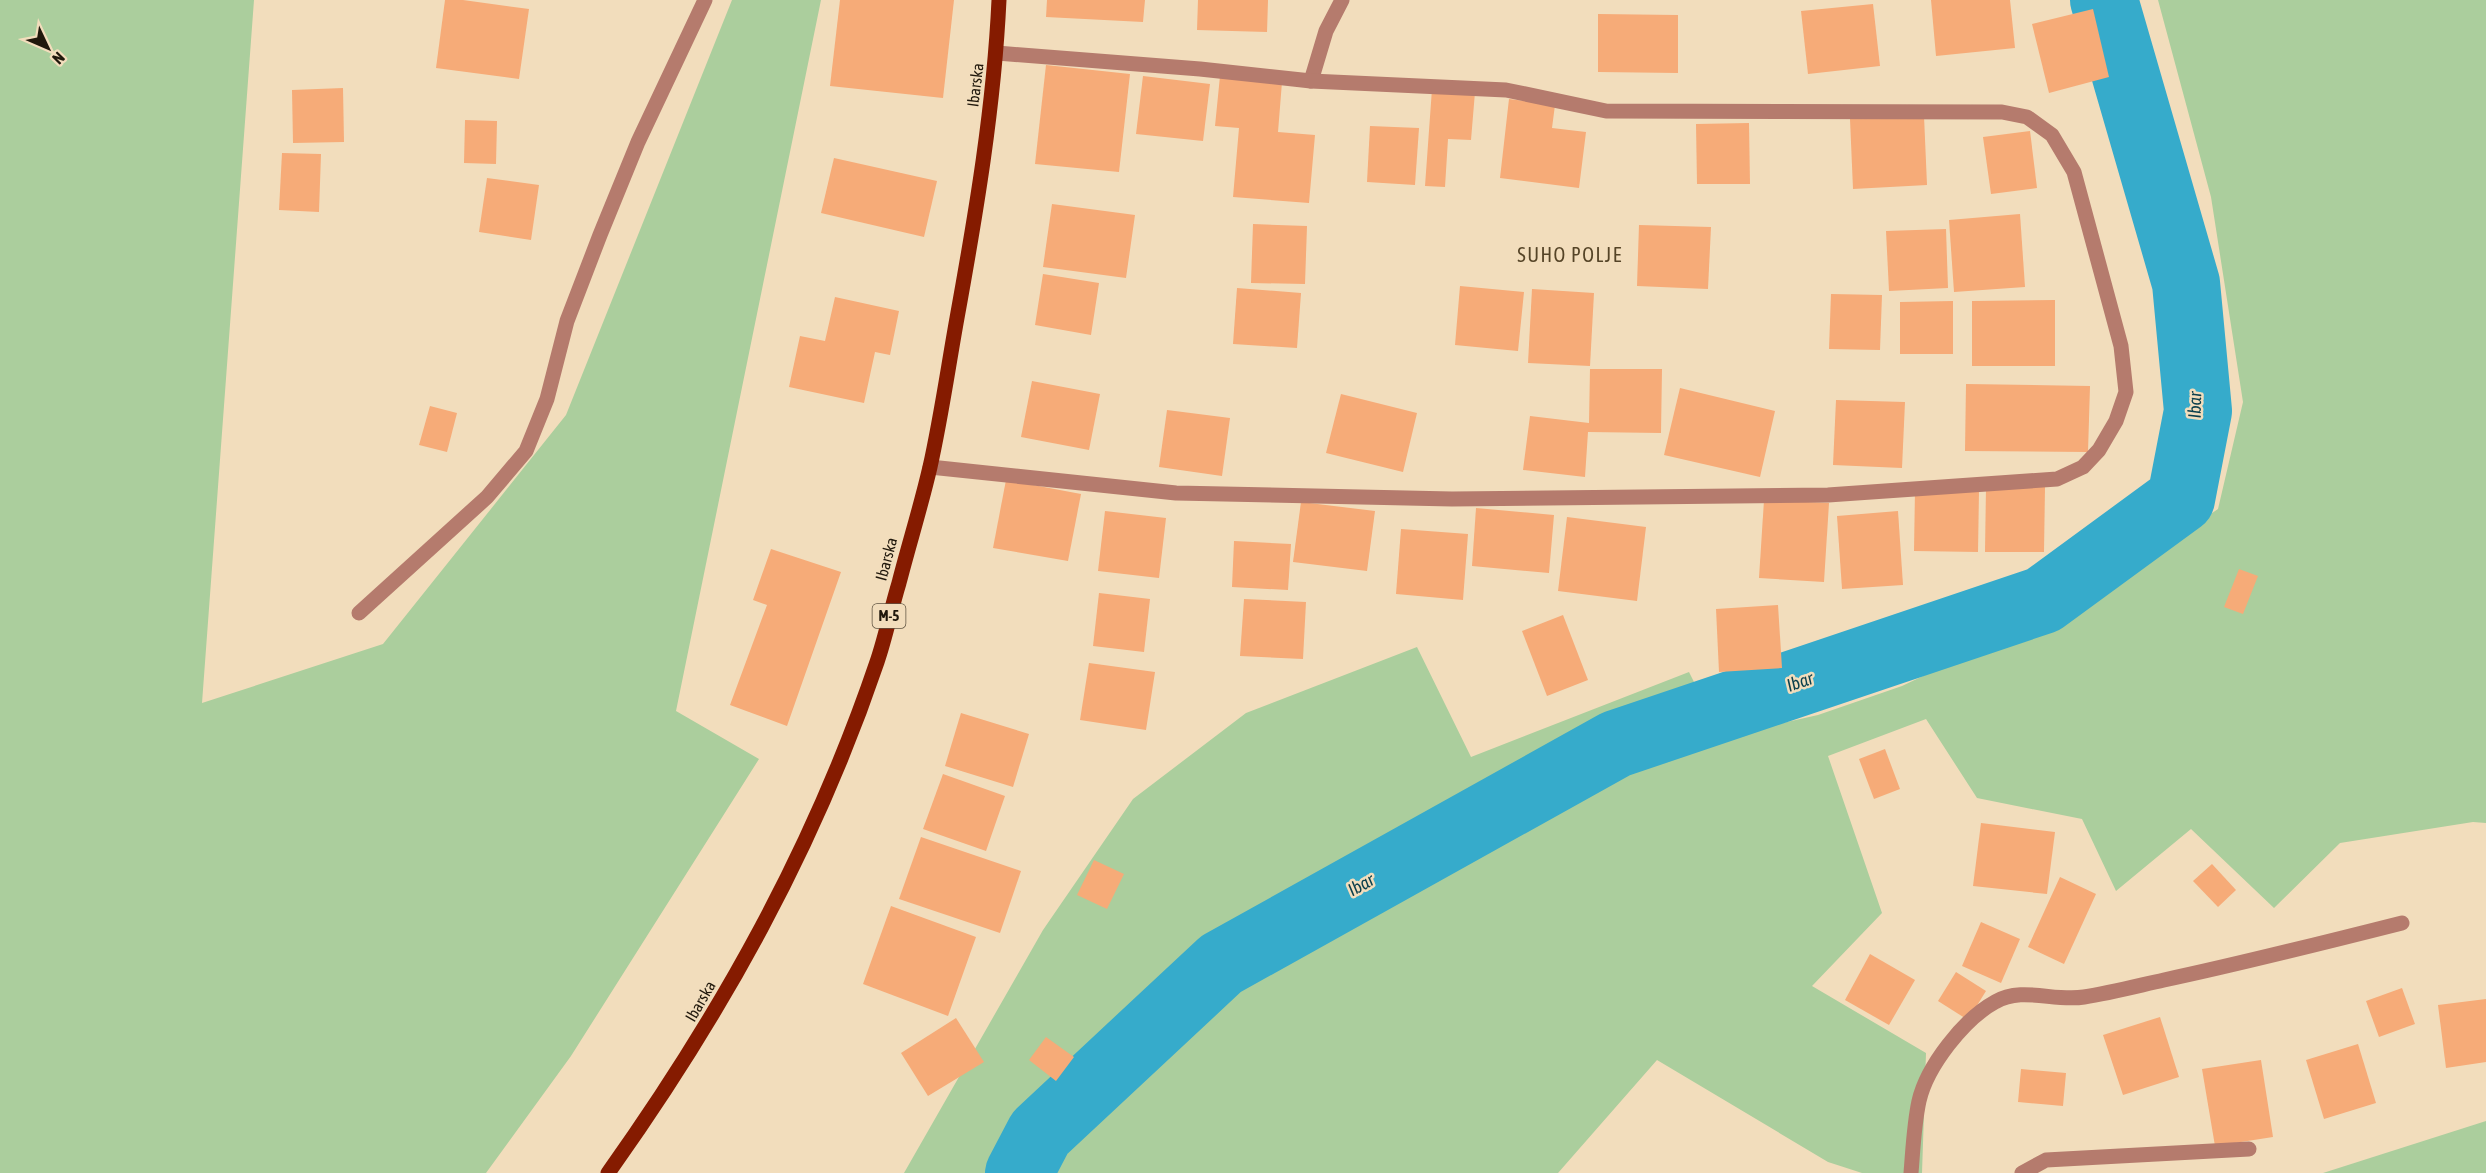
<svg xmlns="http://www.w3.org/2000/svg" width="2486" height="1173" font-family="'Asap Condensed',sans-serif">
	<style>
		.green { fill: #abce9d }
		.lines { fill: none; stroke-linecap: round; stroke-linejoin: round }
		.river { stroke: #36abcb; stroke-width: 68 }
		.building { fill: #f6ab78 }
		.minor { stroke: #b57b6d; stroke-width: 15 }
		.major { stroke: #851b00; stroke-width: 15 }
		.labels { text-anchor: middle; stroke-width: 5; stroke-linejoin: round; paint-order: stroke }
		.shield { fill: #f2ddbc; stroke: #5f5341; stroke-width: 1.5 }
		.shield-label { font-size: 15px; font-weight: bold; fill: #20180c }
		.street-label { font-size: 16px; fill: #20180c; stroke: #f2ddbc }
		.water-label { font-size: 18px; font-style: italic; fill: #0c404d; stroke: #f2ddbc }
		.quarter-label { font-size: 20px; letter-spacing: 1.5px; fill: #554427; stroke: #f2ddbc }
	</style>
	<rect width="100%" height="100%" fill="#f2ddbc"/>
	<g class="green">
		<path d="M0,0H254L202,703L383,644L566,415L732,0H821L676,711L759,759L571,1056L486,1173H0Z"/>
		<path d="M2158,0H2486V823L2473,822L2340,843L2274,908L2191,829L2116,891L2082,819L1977,798L1926,719L1828,756L1882,913L1812,986L1926,1053L1922,1173H1862L1828,1162L1657,1060L1558,1173H1053L1101,1095L1227,976L1633,757L1818,715L1902,686L2091,596L2218,509L2243,402L2211,197Z"/>
		<path d="M1417,647L1471,757L1689,672L1697,688L1479,793L1218,931L1029,1115L991,1173H904L1043,930L1133,799L1246,713Z"/>
		<path d="M2486,1121V1173H2323Z"/>
	</g>
	<g class="lines">
		<path class="river" d="M1019,1173L1040,1133L1221,964L1616,744L2043,600L2181,499L2198,411L2186,283L2104,0"/>
	</g>
	<g class="building">
		<path d="M445,0H463L529,9L519,79L436,68Z"/>
		<path d="M840,0H954L943,98L830,86Z"/>
		<path d="M1047,0H1145L1143,22L1046,17Z"/>
		<path d="M1198,0H1268L1267,32L1197,30Z"/>
		<path d="M1931,0H2010L2015,48L1936,56Z"/>
		<path d="M1873,4L1880,66L1808,74L1801,11Z"/>
		<path d="M2093,9L2109,77L2049,93L2032,24Z"/>
		<path d="M1598,14L1678,15V73L1598,72Z"/>
		<path d="M1046,65L1130,74L1119,172L1035,164Z"/>
		<path d="M1143,76L1210,84L1203,141L1136,134Z"/>
		<path d="M1220,76L1282,82L1278,132L1315,135L1309,203L1233,197L1239,128L1215,126Z"/>
		<path d="M343,88L344,142L293,143L292,90Z"/>
		<path d="M1432,89L1475,92L1471,140L1448,139L1445,187L1425,186Z"/>
		<path d="M1509,99L1555,105L1552,128L1586,132L1579,188L1500,178Z"/>
		<path d="M1924,116L1927,185L1853,189L1850,119Z"/>
		<path d="M465,120L497,121L496,164L464,163Z"/>
		<path d="M1749,123L1750,184H1697L1696,124Z"/>
		<path d="M1370,126L1419,128L1415,185L1367,182Z"/>
		<path d="M2030,131L2037,188L1991,194L1983,137Z"/>
		<path d="M282,153L321,154L319,212L279,210Z"/>
		<path d="M834,158L937,181L924,237L821,213Z"/>
		<path d="M487,178L539,185L531,240L479,232Z"/>
		<path d="M1052,204L1135,215L1126,278L1043,267Z"/>
		<path d="M2020,214L2025,287L1954,292L1949,220Z"/>
		<path d="M1253,224L1307,226L1305,284L1251,283Z"/>
		<path d="M1639,225L1711,227L1708,289L1637,286Z"/>
		<path d="M1946,229L1948,288L1889,291L1886,231Z"/>
		<path d="M1043,274L1099,283L1091,335L1035,325Z"/>
		<path d="M1460,286L1524,292L1518,351L1455,345Z"/>
		<path d="M1237,288L1301,293L1297,348L1233,344Z"/>
		<path d="M1532,289L1594,293L1590,366L1528,363Z"/>
		<path d="M1831,294L1882,295L1880,350L1829,349Z"/>
		<path d="M835,297L899,311L890,355L875,352L864,403L789,387L800,336L825,341Z"/>
		<path d="M2055,300V366H1972V301Z"/>
		<path d="M1953,301V354H1900V302Z"/>
		<path d="M1590,369H1662L1661,433L1588,432L1585,477L1523,470L1530,416L1589,423Z"/>
		<path d="M1032,381L1100,394L1089,450L1021,437Z"/>
		<path d="M1966,384L2090,386L2088,452L1965,451Z"/>
		<path d="M1680,388L1775,411L1760,477L1664,455Z"/>
		<path d="M1341,394L1417,413L1403,472L1326,453Z"/>
		<path d="M1836,400L1905,402L1902,468L1833,465Z"/>
		<path d="M430,406L457,413L447,452L419,445Z"/>
		<path d="M1167,410L1230,418L1222,476L1159,467Z"/>
		<path d="M1006,480L1081,494L1068,561L993,548Z"/>
		<path d="M1986,487H2045L2044,552H1985Z"/>
		<path d="M1915,490L1979,491L1978,552L1914,551Z"/>
		<path d="M1764,500L1829,503L1824,582L1759,578Z"/>
		<path d="M1301,502L1375,511L1367,571L1293,562Z"/>
		<path d="M1476,508L1554,515L1549,573L1472,566Z"/>
		<path d="M1105,511L1166,518L1159,578L1098,571Z"/>
		<path d="M1898,511L1903,585L1842,589L1837,516Z"/>
		<path d="M1567,517L1646,527L1637,601L1558,591Z"/>
		<path d="M1401,529L1468,534L1463,600L1396,594Z"/>
		<path d="M1234,541L1291,544L1288,590L1232,587Z"/>
		<path d="M771,549L841,572L787,726L730,705L767,605L753,600Z"/>
		<path d="M2239,569L2258,576L2243,614L2224,607Z"/>
		<path d="M1099,593L1150,599L1144,652L1093,646Z"/>
		<path d="M1244,599L1306,602L1303,659L1240,656Z"/>
		<path d="M1778,605L1782,668L1719,672L1716,609Z"/>
		<path d="M1563,615L1588,680L1547,696L1522,631Z"/>
		<path d="M1089,663L1155,672L1146,730L1080,720Z"/>
		<path d="M961,713L1029,734L1013,787L945,766Z"/>
		<path d="M1885,749L1900,789L1874,799L1859,759Z"/>
		<path d="M943,774L1005,796L986,851L923,829Z"/>
		<path d="M1981,823L2055,832L2047,894L1973,886Z"/>
		<path d="M921,837L1021,871L1000,933L899,899Z"/>
		<path d="M1094,860L1124,874L1107,909L1077,895Z"/>
		<path d="M2212,864L2236,890L2218,907L2193,881Z"/>
		<path d="M2060,877L2096,894L2064,964L2028,947Z"/>
		<path d="M891,906L976,937L948,1016L863,984Z"/>
		<path d="M1981,922L2020,939L2001,983L1962,966Z"/>
		<path d="M1870,954L1915,980L1889,1025L1845,1000Z"/>
		<path d="M1956,972L1986,991L1968,1020L1938,1001Z"/>
		<path d="M2402,988L2415,1024L2379,1037L2366,1001Z"/>
		<path d="M2486,999V1062L2446,1068L2438,1005Z"/>
		<path d="M2160,1017L2179,1077L2123,1095L2103,1035Z"/>
		<path d="M956,1018L984,1062L928,1096L901,1053Z"/>
		<path d="M1046,1037L1074,1057L1056,1081L1029,1060Z"/>
		<path d="M2358,1044L2376,1103L2324,1119L2306,1060Z"/>
		<path d="M2261,1060L2273,1137L2215,1146L2202,1069Z"/>
		<path d="M2021,1069L2066,1073L2063,1106L2018,1102Z"/>
	</g>
	<g class="lines">
		<g class="minor">
			<path d="M1311,81L1326,31L1342,0"/>
			<path d="M930,467L1176,493L1452,499L1828,495L2057,479L2083,467L2099,450L2116,421L2126,392L2121,346L2074,172L2052,135L2027,117L2002,112L1606,111L1506,90L1311,81L1200,69L997,53"/>
			<path d="M359,613L487,497L526,451L547,399L567,321L600,235L638,142L705,0"/>
			<path d="M1911,1173C1913,1149 1914,1124 1919,1101C1927,1066 1964,1019 1995,1002C2022,986 2054,1002 2084,997C2110,993 2137,986 2164,980C2244,963 2323,943 2402,923"/>
			<path d="M2022,1173L2046,1160L2249,1149"/>
		</g>
		<path class="major" d="M608,1173C722,1013 814,848 877,662C886,636 891,609 899,583C909,544 921,506 930,467C941,418 948,368 957,318C976,213 994,107 999,0"/>
	</g>
	<g class="labels">
		<rect class="shield" x="872.5" y="604" width="33" height="24" rx="4.5"/>
		<g class="shield-label">
			<text x="889" y="621">M-5</text>
		</g>
		<g class="street-label">
			<text transform="translate(975 85) rotate(-83)" y="6">Ibarska</text>
			<text transform="translate(886 559) rotate(-75)" y="6">Ibarska</text>
			<text transform="translate(700 1001) rotate(-60)" y="6">Ibarska</text>
		</g>
		<g class="water-label">
			<text transform="translate(2195 405) rotate(-89)" y="6">Ibar</text>
			<text transform="translate(1800 682) rotate(-19)" y="6">Ibar</text>
			<text transform="translate(1361 885) rotate(-29)" y="6">Ibar</text>
		</g>
		<g class="quarter-label">
			<text x="1570" y="262">SUHO POLJE</text>
		</g>
	</g>
	<g transform="translate(48 48) rotate(134)" stroke="#f2ddbc" stroke-width="4.5" paint-order="stroke">
	<path d="M0-4.5L10 22L0 15L-10 22Z" fill="#20180c"/>
	<text y="-9" font-size="16" font-weight="bold" text-anchor="middle" fill="#20180c">N</text>
	</g>
</svg>
